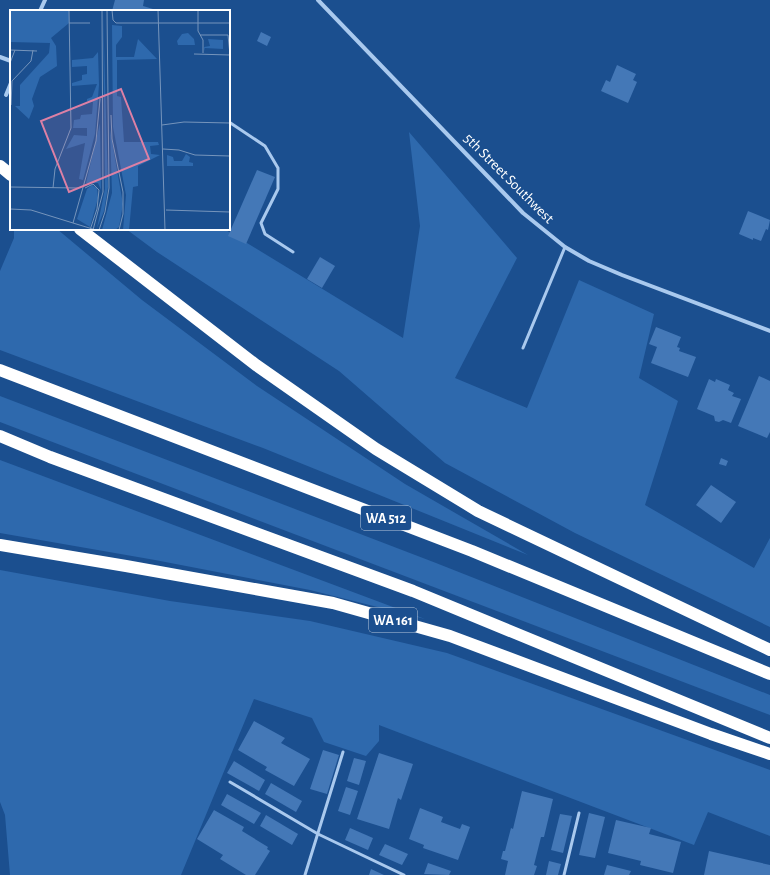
<svg xmlns="http://www.w3.org/2000/svg" width="770" height="875" font-family="'Alegreya Sans',sans-serif">
	<style>
		.green { fill: #2e69ad }
		.building { fill: #4478b7 }
		.lines { fill: none; stroke-linecap: round; stroke-linejoin: round }
		.service { stroke: #a9c9ee; stroke-width: 3 }
		.minor { stroke: #a9c9ee; stroke-width: 4 }
		.motorway { stroke: #fff; stroke-width: 12 }
		.labels { text-anchor: middle; stroke-width: 3; stroke-linejoin: round; paint-order: stroke }
		.shield { fill: #1b4f8f; stroke: #bbcadd; stroke-width: 1 }
		.shield-label { font-size: 14px; font-weight: bold; fill: #fff }
		.street-label { font-size: 15px; fill: #fff; stroke: #1b4f8f }
		.inset-road { fill: none; stroke: #7695bc; stroke-width: 1 }
		.view { fill: #dd80a5; fill-opacity: 0.15; stroke: #dd80a5; stroke-width: 2 }
		.inset-edge { fill: none; stroke: #fff; stroke-width: 2 }
	</style>
	<rect width="100%" height="100%" fill="#1b4f8f"/>
	<g class="green">
		<path d="M409,132L517,258L455,378L527,408L579,280L654,314L639,378L678,401L645,505L754,568L770,538V627L575,533L445,463L339,371L157,252L126,229H224L403,338L420,226Z"/>
		<path d="M14,229H57L142,300L257,386L405,484L528,555L263,448L0,350V271L14,238Z"/>
		<path d="M0,396L436,563L770,695V715L0,422Z"/>
		<path d="M0,460L425,619L310,590L155,560L0,533Z"/>
		<path d="M0,570L170,601L310,621L447,653L770,770V836L708,812L694,845L379,725V741L366,756L324,742L312,718L254,699L181,875H10L5,815L0,802Z"/>
	</g>
	<g class="building">
		<path d="M115,0H144L143,6L153,9V11H112Z"/>
		<path d="M261,32L271,37L267,46L257,41Z"/>
		<path d="M617,65L636,74L633,80L637,82L628,103L601,91L606,80L610,82Z"/>
		<path d="M257,170L275,177L246,244L228,236Z"/>
		<path d="M748,211L770,220L768,230L766,229L761,241L753,238V240L739,234Z"/>
		<path d="M320,257L335,266L322,288L307,279Z"/>
		<path d="M656,327L681,337L677,347L680,348L679,351L696,357L688,377L651,363L657,347L649,344Z"/>
		<path d="M759,376L770,381V432L767,438L738,426Z"/>
		<path d="M709,379L715,382L716,379L730,385L728,390L734,393L732,396L741,399L731,423L723,420L719,422L715,421L714,416L697,409Z"/>
		<path d="M721,458L728,461L726,466L719,464Z"/>
		<path d="M711,485L736,502L721,523L696,505Z"/>
		<path d="M254,721L285,738L281,743L310,759L294,786L265,770L267,767L238,750Z"/>
		<path d="M323,750L339,755L327,794L310,789Z"/>
		<path d="M379,753L413,764L401,800L398,798L389,829L357,819Z"/>
		<path d="M354,758L366,761L359,785L347,781Z"/>
		<path d="M234,761L265,780L259,791L227,773Z"/>
		<path d="M271,783L302,801L296,812L265,794Z"/>
		<path d="M346,787L358,791L350,815L338,811Z"/>
		<path d="M522,791L553,799L544,837H541L534,865L537,866L534,875H505L508,861L501,859L503,851H505L511,828L513,829Z"/>
		<path d="M227,794L261,813L254,824L221,805Z"/>
		<path d="M420,808L443,817L441,822L460,829L462,824L470,827L458,860L423,848L424,845L409,839Z"/>
		<path d="M214,810L244,827L242,831L268,847L267,849L270,851L255,875H246L220,859L223,855L197,839Z"/>
		<path d="M589,813L605,817L595,858L579,855Z"/>
		<path d="M560,814L572,816L563,853L551,850Z"/>
		<path d="M266,815L298,834L292,845L260,826Z"/>
		<path d="M616,820L651,828L649,834L681,842L673,873L640,865L641,861L608,853Z"/>
		<path d="M350,828L373,838L368,850L345,840Z"/>
		<path d="M385,844L408,854L402,865L379,855Z"/>
		<path d="M709,851L770,865V875H704Z"/>
		<path d="M549,861L561,864L558,875H546Z"/>
		<path d="M428,863L451,871L449,875L424,874Z"/>
		<path d="M607,865L631,871L629,875H604Z"/>
		<path d="M371,869L384,875H369Z"/>
	</g>
	<g class="lines">
		<g class="service">
			<path d="M229,122L265,146L278,168V189L261,223L265,234L293,252"/>
			<path d="M523,348L565,247"/>
			<path d="M230,782L318,834L404,875"/>
			<path d="M305,875L343,752"/>
			<path d="M564,875L579,813"/>
		</g>
		<g class="minor">
			<path d="M318,0L523,213L565,247L589,261L622,275L770,331"/>
			<path d="M40,11L45,0"/>
			<path d="M0,57L11,61"/>
			<path d="M6,95L11,83"/>
		</g>
		<g class="motorway">
			<path d="M0,166L11,175"/>
			<path d="M80,229L256,365L376,449L478,511L770,650"/>
			<path d="M0,370L472,551L770,674"/>
			<path d="M0,436L50,457L413,591L770,738"/>
			<path d="M0,545L126,566L333,603L450,636L711,734L770,754"/>
		</g>
	</g>
	<g class="labels">
		<g class="shield">
			<rect x="361" y="506" width="50" height="24" rx="3"/>
			<rect x="369" y="608" width="48" height="24" rx="3"/>
		</g>
		<g class="shield-label">
			<text x="386" y="523">WA 512</text>
			<text x="393" y="625">WA 161</text>
		</g>
		<g class="street-label">
			<text transform="translate(509 178) rotate(45)" y="5">5th Street Southwest</text>
		</g>
	</g>
	<g transform="translate(10 10)">
		<rect width="220" height="220" fill="#1b4f8f"/>
		<path d="M0,0H59V13L41,28L46,36L47,56L30,67L22,89L24,96L19,109L5,96H10V75L39,43L40,33L0,32ZM93,0L98,177L94,201L87,218L95,179ZM102,15L112,16V27L106,35V47H124L128,29L147,49L107,50V86L111,87L114,132H148L149,135L140,136L141,144L150,145L128,156V176L123,177L119,220H113L116,185L103,117ZM178,23L184,29L185,35H168L167,31L172,24ZM198,29L213,30V39L195,38V41L194,37L200,36ZM88,42L89,75L85,124L73,170L69,169L75,133L56,139L64,125L77,126V118H63L64,110L70,109L71,105L82,104L83,92L77,91V89L82,87L87,74L62,76V73L72,70V65L77,64V56L62,57V50L83,48ZM90,113L91,175V180L88,173H76ZM100,120L113,194L109,217L105,220H92L102,183ZM176,144L180,147L179,152L183,153V156H157V145L163,147L164,151H172ZM82,175L87,178L88,188L80,217L67,209L77,179Z" fill="#2e69ad"/>
		<path class="inset-road" d="M102,0L103,10L106,13H220M148,0L155,220M188,0V21L193,30V43M59,13H80M0,40L27,41M184,44L220,45L218,25H190M0,53L5,40M1,95L2,71L21,51L23,40M101,105L102,129L113,182V204L109,220M152,115L174,112L220,113M153,139L169,140L185,145L220,146M0,177L68,178M43,178L45,159L61,118L59,0M75,178L83,174L89,180L87,199L80,220M0,199L21,200L63,213M156,200L220,202M63,213L86,220M63,213L86,131L90,89M83,220L93,182L92,0M89,220L95,202L99,178L97,0"/>
		<path class="view" d="M111,79L139,149L59,182L31,111Z"/>
		<rect width="220" height="220" class="inset-edge"/>
	</g>
</svg>
